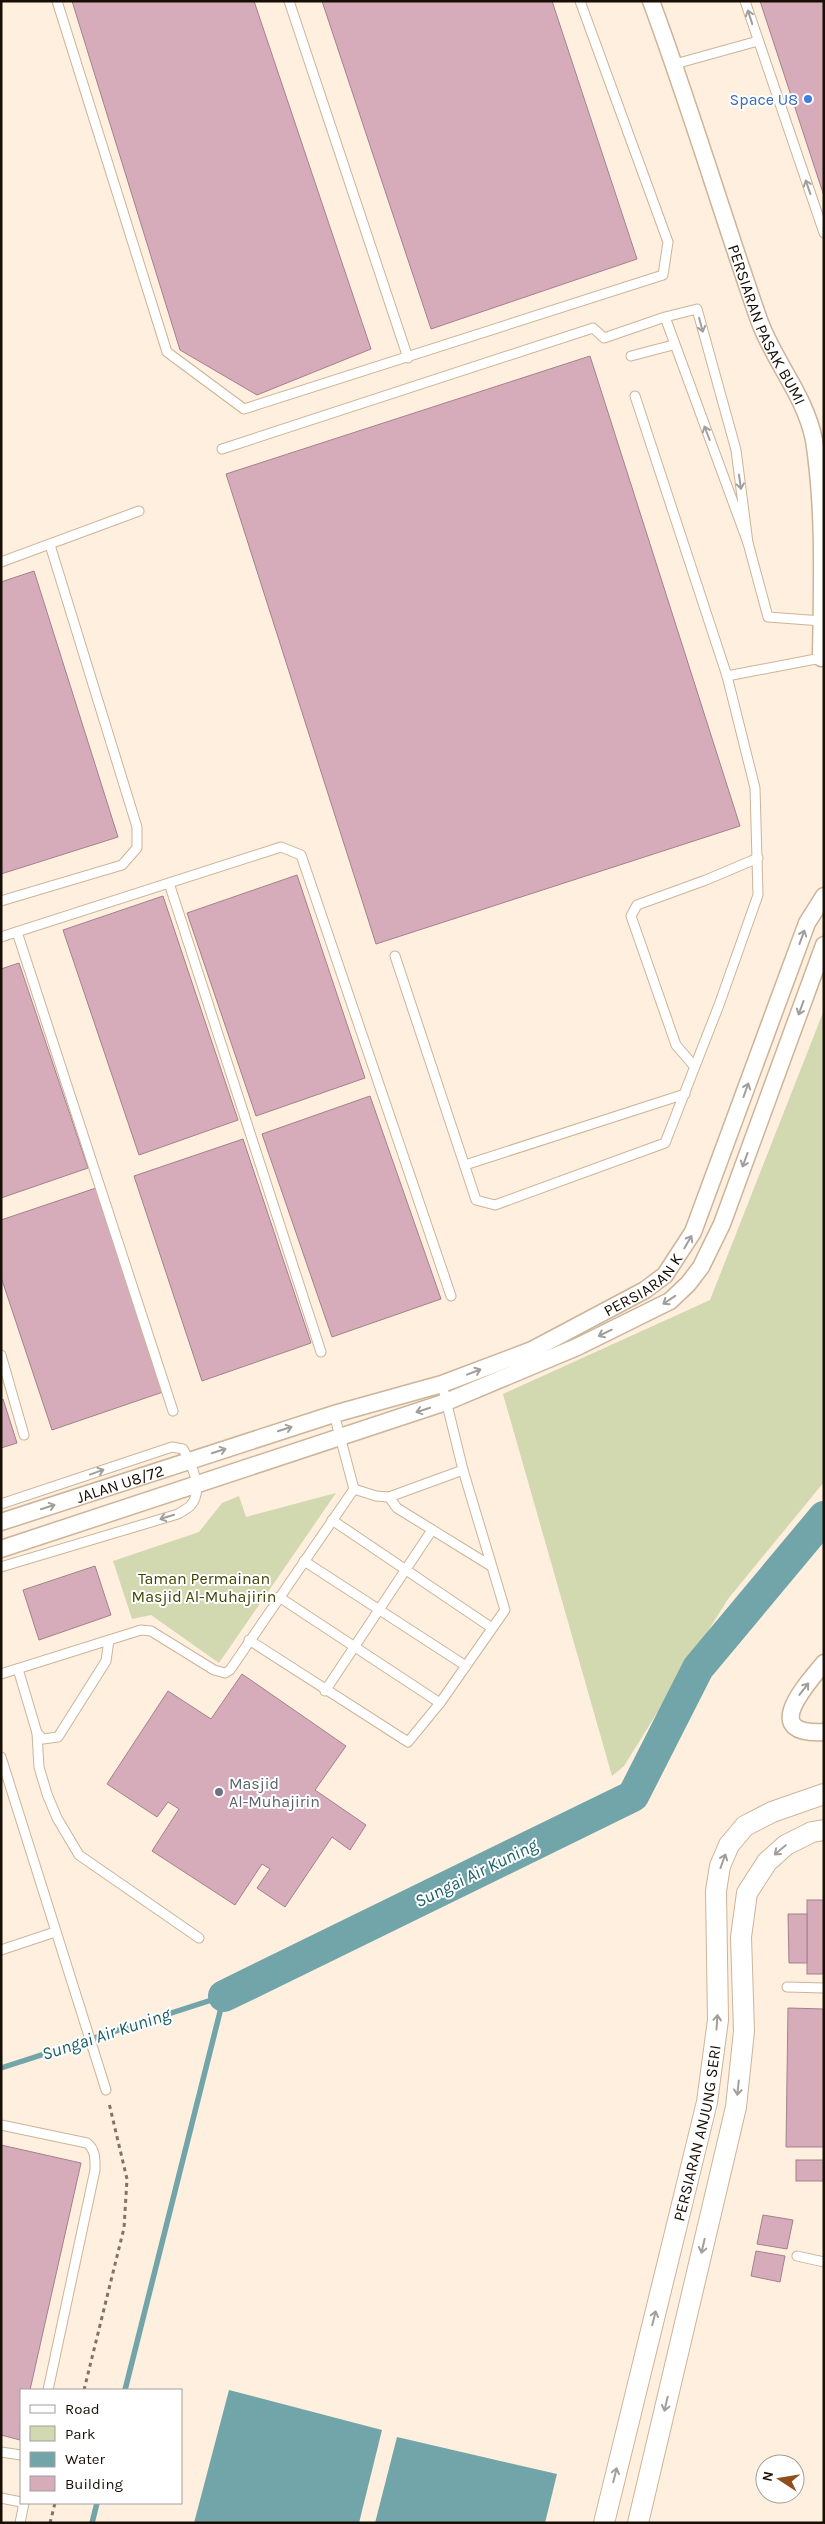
<svg xmlns="http://www.w3.org/2000/svg" width="825" height="2524" font-family="Karla,sans-serif">
	<style>
		.green { fill: #d2d8b0 }
		.water { fill: #72a5a9 }
		.lines { fill: none; stroke-linecap: round; stroke-linejoin: round }
		.stream { stroke: #72a5a9; stroke-width: 5.5 }
		.river { stroke: #72a5a9; stroke-width: 32 }
		.building { fill: #d7acba; stroke: #a4808c }
		.service-casing { stroke: #ccb498; stroke-width: 11 }
		.minor-casing { stroke: #ccb498; stroke-width: 19 }
		.tertiary-casing { stroke: #ccb498; stroke-width: 22 }
		.path { stroke: #807468; stroke-width: 3; stroke-dasharray: 4 4; stroke-linecap: butt }
		.service { stroke: #fff; stroke-width: 9 }
		.minor { stroke: #fff; stroke-width: 16 }
		.tertiary { stroke: #fff; stroke-width: 20 }
		.oneway { stroke: #a29f9b }
		.shop-dot { fill: #3f7fe0; stroke: #fff; stroke-width: 2 }
		.worship-dot { fill: #6b7280; stroke: #fff; stroke-width: 2 }
		.labels { text-anchor: middle; stroke-width: 4; stroke-linejoin: round; paint-order: stroke }
		.shop-label { font-size: 16px; fill: #366cbe; stroke: #fff; text-anchor: end }
		.street-label { font-size: 16px; fill: #170e05; stroke: #fff }
		.park-label { font-size: 16px; fill: #3d4300; stroke: #fff }
		.worship-label { font-size: 16px; fill: #5b616d; stroke: #fff; text-anchor: start }
		.water-label { font-size: 18px; font-style: italic; fill: #1a6166; stroke: #fff }
	</style>
	<rect width="100%" height="100%" fill="#ffefde"/>
	<g class="green">
		<path d="M824,1010V1482L728,1599L624,1766L612,1776L503,1394L710,1300Z"/>
		<path d="M336,1493L219,1663L151,1615L132,1619L113,1561L199,1532L222,1503L239,1496L246,1517Z"/>
	</g>
	<g class="water">
		<path d="M229,2390L382,2430L359,2523H194Z"/>
		<path d="M397,2437L557,2474L545,2523H375Z"/>
	</g>
	<g class="lines">
		<g class="stream">
			<path d="M1,2068L224,1996"/>
			<path d="M125,2390L224,1996"/>
			<path d="M92,2523L97,2503"/>
		</g>
		<path class="river" d="M224,1996L633,1796L698,1668L824,1517"/>
	</g>
	<g class="building">
		<path d="M72,1H254L371,349L257,395L180,350Z"/>
		<path d="M322,1H552L637,259L431,329Z"/>
		<path d="M760,1H824V196Z"/>
		<path d="M590,356L740,826L376,944L226,474Z"/>
		<path d="M34,571L118,837L1,874V582Z"/>
		<path d="M297,875L365,1078L256,1116L187,913Z"/>
		<path d="M163,896L238,1120L139,1155L63,930Z"/>
		<path d="M19,963L88,1168L1,1198V969Z"/>
		<path d="M370,1096L441,1299L332,1337L262,1134Z"/>
		<path d="M243,1139L311,1343L202,1381L134,1176Z"/>
		<path d="M96,1188L163,1392L52,1430L1,1277V1220Z"/>
		<path d="M3,1399L17,1443L1,1448V1400Z"/>
		<path d="M95,1566L111,1615L39,1640L23,1590Z"/>
		<path d="M242,1674L346,1746L315,1790L366,1825L350,1850L332,1837L285,1907L257,1888L270,1869L262,1864L235,1905L152,1851L179,1809L168,1802L157,1817L107,1784L168,1691L211,1719Z"/>
		<rect x="807" y="1900" width="17" height="74"/>
		<path d="M788,1914H807V1963H789Z"/>
		<path d="M788,2008L824,2009V2147H786Z"/>
		<path d="M1,2145L81,2163L30,2390H21L20,2440L1,2435Z"/>
		<rect x="796" y="2160" width="28" height="21"/>
		<path d="M763,2215L793,2220L787,2249L757,2244Z"/>
		<path d="M756,2251L785,2256L780,2282L751,2276Z"/>
	</g>
	<g class="lines">
		<g class="service-casing">
			<g id="service">
				<path d="M57,1L167,352L244,409L663,275L668,242L580,1"/>
				<path d="M289,1L408,358"/>
				<path d="M745,1L824,233"/>
				<path d="M675,64L758,41"/>
				<path d="M631,356L673,345"/>
				<path d="M635,396L727,676L821,658"/>
				<path d="M222,449L593,328L604,338L665,317L697,309L736,450L748,543L665,317"/>
				<path d="M748,543L768,617L822,621"/>
				<path d="M1,562L139,511"/>
				<path d="M169,883L321,1352"/>
				<path d="M1,901L122,865L137,848V827L50,545"/>
				<path d="M17,932L173,1411"/>
				<path d="M1,937L281,847L301,855L451,1296"/>
				<path d="M395,956L476,1200L495,1205L665,1143L719,1005L758,895L755,788L727,676"/>
				<path d="M694,1066L676,1045L631,916L637,905L706,880L758,858"/>
				<path d="M465,1165L685,1094"/>
				<path d="M1,1355L24,1435"/>
				<path d="M354,1489L376,1496L389,1497L463,1470"/>
				<path d="M389,1497L397,1508L491,1566"/>
				<path d="M1,1504L172,1447L183,1449C191,1463 204,1490 191,1505C188,1509 182,1511 178,1514L1,1567"/>
				<path d="M332,1520L492,1628"/>
				<path d="M304,1561L466,1666"/>
				<path d="M279,1597L440,1703"/>
				<path d="M249,1640L408,1742L440,1703L505,1610L463,1470L442,1384"/>
				<path d="M18,1669L37,1733L43,1739L58,1737L106,1661L109,1640"/>
				<path d="M1,1674L141,1630L151,1631L214,1670L225,1673L230,1670L354,1489L334,1414"/>
				<path d="M325,1691L432,1530"/>
				<path d="M37,1733L39,1767L47,1794L57,1818L79,1855L199,1938"/>
				<path d="M1,1757L106,2090"/>
				<path d="M1,1950L55,1932"/>
				<path d="M787,1987L824,1988"/>
				<path d="M1,2125L87,2143C96,2150 95,2160 95,2170L48,2390"/>
				<path d="M797,2256L824,2262"/>
				<path d="M1,2452L21,2455"/>
				<path d="M1,2498L21,2502"/>
				<path d="M20,2523L24,2503"/>
			</g>
		</g>
		<g class="minor-casing">
			<g id="minor">
				<path id="s1" d="M651,1C690,106 722,214 759,320C774,362 805,395 814,440C825,511 822,586 821,658"/>
				<path id="s2" d="M1,1522L334,1414L442,1384L532,1350L645,1290L665,1275L693,1232L807,923L824,896"/>
				<path d="M1,1549L446,1402L577,1347L670,1301L688,1284L701,1267L722,1224L824,945"/>
				<path d="M824,1663C806,1685 759,1736 824,1732"/>
			</g>
		</g>
		<g class="tertiary-casing">
			<g id="tertiary">
				<path id="s3" d="M604,2523L707,2102L718,2020L716,1891L720,1866L729,1845L745,1826L772,1812L824,1794"/>
				<path d="M638,2523L736,2107L744,2031L741,1937L747,1893L767,1862L786,1845L812,1832L824,1830"/>
			</g>
		</g>
		<g class="path">
			<path d="M84,2390L124,2228L127,2179L109,2103"/>
			<path d="M50,2523L55,2503"/>
		</g>
		<use href="#service" class="service"/>
		<use href="#minor" class="minor"/>
		<use href="#tertiary" class="tertiary"/>
	</g>
	<defs><path id="oneway-shaft" d="M-6 0H5M1.5-3L5.5 0L1.5 3" fill="none" stroke-width="1.6" stroke-linecap="round" stroke-linejoin="round" transform="scale(1.25)"/></defs>
	<g class="oneway">
		<use href="#oneway-shaft" transform="translate(750 17) rotate(-108)"/>
		<use href="#oneway-shaft" transform="translate(808 187) rotate(-109)"/>
		<use href="#oneway-shaft" transform="translate(701 325) rotate(75)"/>
		<use href="#oneway-shaft" transform="translate(707 433) rotate(-111)"/>
		<use href="#oneway-shaft" transform="translate(740 482) rotate(82)"/>
		<use href="#oneway-shaft" transform="translate(802 937) rotate(-70)"/>
		<use href="#oneway-shaft" transform="translate(801 1008) rotate(110)"/>
		<use href="#oneway-shaft" transform="translate(746 1090) rotate(-70)"/>
		<use href="#oneway-shaft" transform="translate(745 1160) rotate(110)"/>
		<use href="#oneway-shaft" transform="translate(688 1242) rotate(-60)"/>
		<use href="#oneway-shaft" transform="translate(669 1300) rotate(146)"/>
		<use href="#oneway-shaft" transform="translate(605 1333) rotate(154)"/>
		<use href="#oneway-shaft" transform="translate(474 1372) rotate(-21)"/>
		<use href="#oneway-shaft" transform="translate(423 1410) rotate(162)"/>
		<use href="#oneway-shaft" transform="translate(285 1429) rotate(-18)"/>
		<use href="#oneway-shaft" transform="translate(219 1451) rotate(-18)"/>
		<use href="#oneway-shaft" transform="translate(97 1472) rotate(-20)"/>
		<use href="#oneway-shaft" transform="translate(48 1507) rotate(-18)"/>
		<use href="#oneway-shaft" transform="translate(167 1517) rotate(163)"/>
		<use href="#oneway-shaft" transform="translate(804 1689) rotate(-52)"/>
		<use href="#oneway-shaft" transform="translate(780 1850) rotate(140)"/>
		<use href="#oneway-shaft" transform="translate(723 1861) rotate(-70)"/>
		<use href="#oneway-shaft" transform="translate(717 2022) rotate(-86)"/>
		<use href="#oneway-shaft" transform="translate(738 2088) rotate(96)"/>
		<use href="#oneway-shaft" transform="translate(703 2246) rotate(103)"/>
		<use href="#oneway-shaft" transform="translate(654 2318) rotate(-76)"/>
		<use href="#oneway-shaft" transform="translate(666 2404) rotate(103)"/>
		<use href="#oneway-shaft" transform="translate(615 2475) rotate(-76)"/>
	</g>
	<circle class="shop-dot" cx="808" cy="99" r="5"/>
	<circle class="worship-dot" cx="219" cy="1792" r="5"/>
	<g class="labels">
		<g class="shop-label">
			<text x="798" y="105">Space U8</text>
		</g>
		<g class="street-label">
			<text dy="6" stroke="none"><textPath href="#s1" startOffset="344">PERSIARAN PASAK BUMI</textPath></text>
			<text dy="6" stroke="none"><textPath href="#s2" startOffset="688">PERSIARAN K</textPath></text>
			<text dy="6" stroke="none"><textPath href="#s2" startOffset="125">JALAN U8/72</textPath></text>
			<text dy="6" stroke="none"><textPath href="#s3" startOffset="401">PERSIARAN ANJUNG SERI</textPath></text>
		</g>
		<g class="park-label">
			<text x="204" y="1584">Taman Permainan<tspan x="204" dy="18">Masjid Al-Muhajirin</tspan></text>
		</g>
		<g class="worship-label">
			<text x="229" y="1789">Masjid<tspan x="229" dy="18">Al-Muhajirin</tspan></text>
		</g>
		<g class="water-label">
			<text transform="translate(476 1873) rotate(-26)" y="6">Sungai Air Kuning</text>
			<text transform="translate(106 2034) rotate(-18)" y="6">Sungai Air Kuning</text>
		</g>
	</g>
	<rect width="825" height="2524" fill="none" stroke="#170e05" stroke-width="5"/>
	<rect x="20" y="2389" width="162" height="115" fill="#ffffff" stroke="#a29f9b"/>
	<rect x="30" y="2405" width="25" height="8" fill="#ffffff" stroke="#a29f9b"/>
	<text x="65" y="2414" font-size="15" fill="#170e05">Road</text>
	<rect x="30" y="2426" width="25" height="15" fill="#d2d8b0" stroke="#a29f9b"/>
	<text x="65" y="2439" font-size="15" fill="#170e05">Park</text>
	<rect x="30" y="2452" width="25" height="15" fill="#72a5a9" stroke="#a29f9b"/>
	<text x="65" y="2464" font-size="15" fill="#170e05">Water</text>
	<rect x="30" y="2476" width="25" height="15" fill="#d7acba" stroke="#a29f9b"/>
	<text x="65" y="2489" font-size="15" fill="#170e05">Building</text>
	<g transform="translate(780 2479) rotate(282)"><circle r="24" fill="#ffffff" stroke="#a29f9b"/>
	<path d="M0-4L9 19L0 12L-9 19Z" fill="#914e1d"/>
	<text y="-8" font-size="14" font-weight="bold" text-anchor="middle" fill="#170e05">N</text>
	</g>
</svg>
